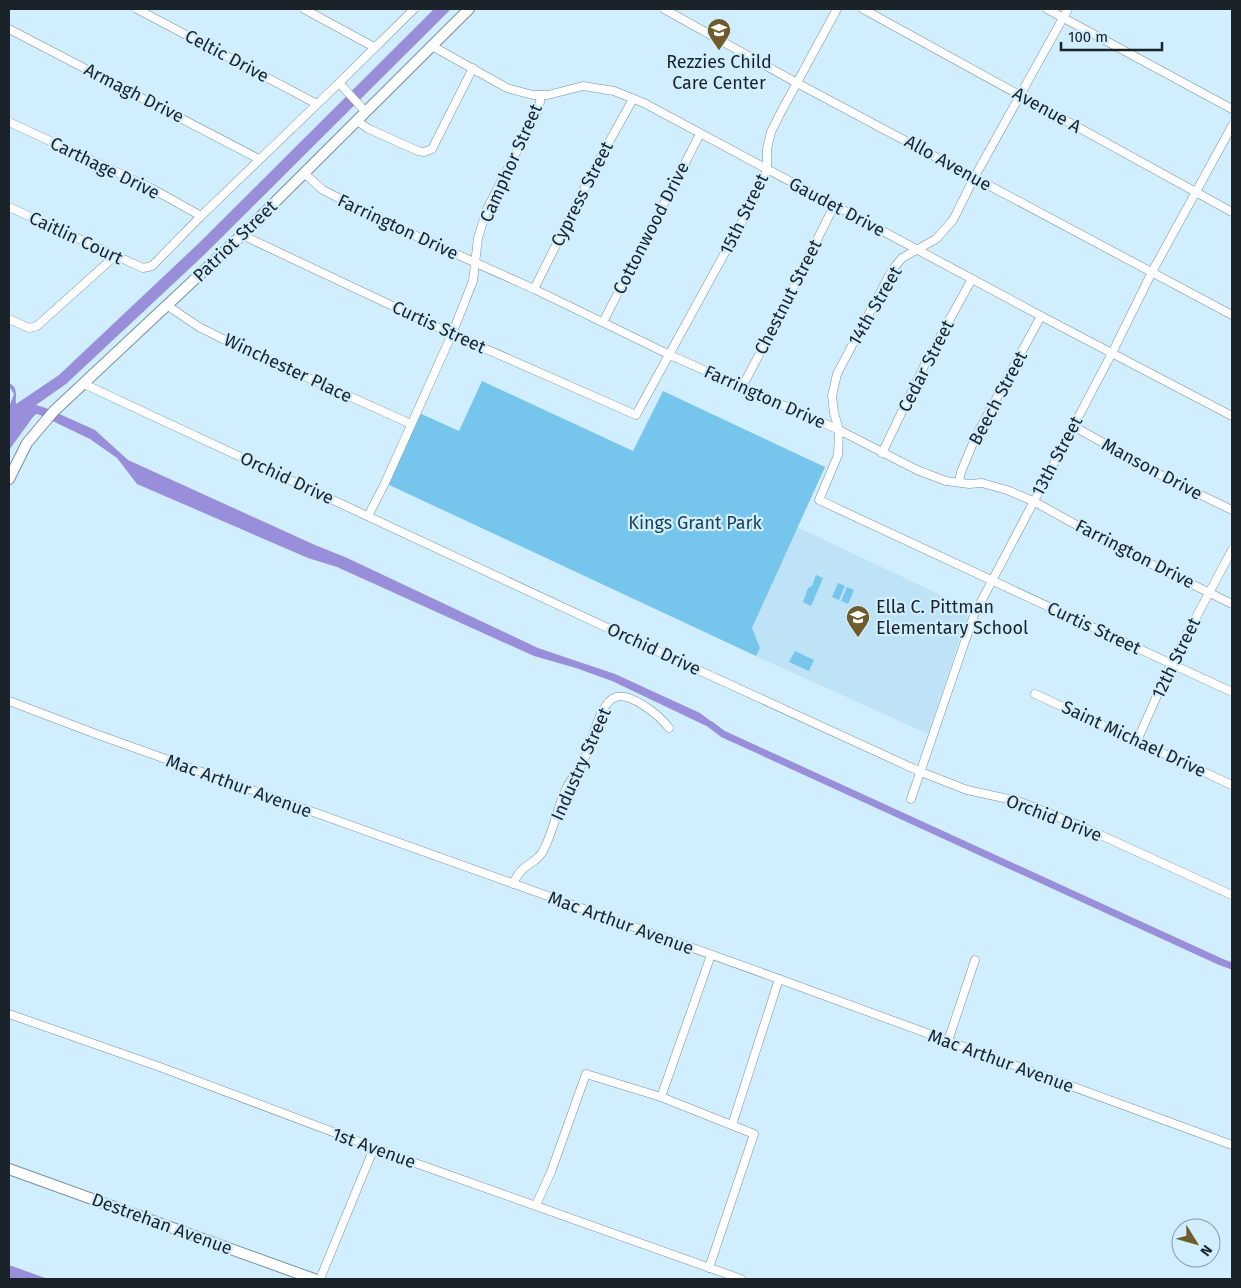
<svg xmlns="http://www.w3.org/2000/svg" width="1241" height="1288" font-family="'Fira Sans',sans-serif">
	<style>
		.built { fill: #bee2f6 }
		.green { fill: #76c5ed }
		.water { fill: #998eda }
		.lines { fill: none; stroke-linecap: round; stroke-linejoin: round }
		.canal { stroke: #998eda; stroke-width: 7 }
		.minor-casing { stroke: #76919f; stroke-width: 9 }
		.major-casing { stroke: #76919f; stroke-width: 12 }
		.minor { stroke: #fff; stroke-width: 8 }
		.major { stroke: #fff; stroke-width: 10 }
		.labels { text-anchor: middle; stroke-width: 4.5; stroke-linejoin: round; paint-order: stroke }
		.street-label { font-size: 18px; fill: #192329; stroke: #d1eefe }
		.poi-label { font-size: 18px; fill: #192329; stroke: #d1eefe }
		.park-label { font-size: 18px; fill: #163f52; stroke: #d1eefe }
	</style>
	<rect width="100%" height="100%" fill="#d1eefe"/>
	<path class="built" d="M797,527L970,609L928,734L756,656L760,648L752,628Z"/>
	<g class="green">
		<path d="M482,381L633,451L663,391L825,467L752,628L760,648L756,656L385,483L417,412L459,431Z"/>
		<path d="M816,575L823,578L811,606L803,602L808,588L812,586Z"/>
		<path d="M838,583L845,586L839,600L832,597Z"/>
		<path d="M847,587L854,590L848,604L841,601Z"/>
		<path d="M795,651L814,660L809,671L789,662Z"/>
	</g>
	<g class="water">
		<path d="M434,9H451L203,256L66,384L36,405L46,408L95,430L128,460L315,545L345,557L538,648L615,674L700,713L720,728L717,731L612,681L576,668L534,656L337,567L308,558L137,484L117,458L90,439L40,415L36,414L33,417L9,450V407L14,394L9,386V383C19,388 15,396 16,404L59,375L199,243Z"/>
		<path d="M9,1265L48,1279H9Z"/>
	</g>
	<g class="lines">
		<path class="canal" d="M711,725L723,734L1221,962L1232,966"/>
		<g class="minor-casing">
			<g id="minor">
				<path d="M137,9L317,104"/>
				<path d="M304,9L374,47"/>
				<path d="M664,9L797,83L1232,315"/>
				<path d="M863,9L1232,212"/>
				<path d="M1047,9L1232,109"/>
				<path d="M1068,9L974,178L953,220L936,239L902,258L892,270L837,374L832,396L834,413L839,430L838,455L819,500L1232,692"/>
				<path d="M9,29L259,159"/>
				<path d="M432,46L507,88L533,95H548L583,86L614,91L644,103L1041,316L1232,416"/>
				<path d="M339,83L366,112"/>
				<path d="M357,121L369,129L418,151L424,152L432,149L473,68"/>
				<path d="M9,122L151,188L201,216"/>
				<path d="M304,173L323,190L385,222L534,289L670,355L839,430L917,470L946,481L969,484L982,483L1007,490L1033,501L1111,544L1232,604"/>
				<path d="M9,207L143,268L152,266L201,216L339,83L414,9"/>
				<path d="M242,235L452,334L636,415L750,207L767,170V149L771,132L781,112L837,9"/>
				<path d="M534,289L593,171L633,99"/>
				<path d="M168,306L199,327L231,343L411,424"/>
				<path d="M9,319L29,328L37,326L115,256"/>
				<path d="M603,322L700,134"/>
				<path d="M84,384L672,658L921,772L967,790L1018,801L1083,827L1232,895"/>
				<path d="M742,387L770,334L834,206"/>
				<path d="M1073,426L1166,478L1232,510"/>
				<path d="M882,453L925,364L972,279"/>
				<path d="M959,482L961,472L975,438L1041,316"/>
				<path d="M368,516L385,483L452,334L473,281L478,238L487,209L539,108L541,95"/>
				<path d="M1035,694L1232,785"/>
				<path d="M9,701L96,734L779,979L1232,1145"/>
				<path d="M1137,741L1171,664L1232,550"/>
				<path d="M911,799L974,615L1112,353L1152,272L1232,126"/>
				<path d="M513,884C521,863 537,864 543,851C554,831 557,807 567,787C571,779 578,772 582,764C590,749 598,708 612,699C627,688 660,716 669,728"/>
				<path d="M9,1014L160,1067L418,1164L741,1279"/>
				<path d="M948,1041L975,960"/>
				<path d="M661,1097L711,955"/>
				<path d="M732,1125L779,979"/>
				<path d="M536,1205L551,1172L586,1074L661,1097L754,1134L709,1268"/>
				<path d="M320,1279L374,1148"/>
			</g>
		</g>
		<g class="major-casing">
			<g id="major">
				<path d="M9,479L27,443L54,411L242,235L469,9"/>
				<path d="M9,1169L314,1279"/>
			</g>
		</g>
		<use href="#minor" class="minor"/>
		<use href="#major" class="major"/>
	</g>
	<defs>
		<g id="school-pin" transform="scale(1.25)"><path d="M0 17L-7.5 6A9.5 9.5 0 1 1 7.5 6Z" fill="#705b2a" stroke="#d1eefe"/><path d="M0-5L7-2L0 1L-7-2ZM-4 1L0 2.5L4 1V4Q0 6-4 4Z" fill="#fff"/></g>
	</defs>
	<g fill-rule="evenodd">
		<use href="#school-pin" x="719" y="30"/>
		<use href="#school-pin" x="858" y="617"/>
	</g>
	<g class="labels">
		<g class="street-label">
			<text transform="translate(227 56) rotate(28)" y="6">Celtic Drive</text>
			<text transform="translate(134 93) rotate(27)" y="6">Armagh Drive</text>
			<text transform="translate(1047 110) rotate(29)" y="6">Avenue A</text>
			<text transform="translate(511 163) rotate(-66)" y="6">Camphor Street</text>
			<text transform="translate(948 163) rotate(29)" y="6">Allo Avenue</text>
			<text transform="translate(105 168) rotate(26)" y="6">Carthage Drive</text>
			<text transform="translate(582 194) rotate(-63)" y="6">Cypress Street</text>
			<text transform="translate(837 207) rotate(28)" y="6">Gaudet Drive</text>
			<text transform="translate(744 214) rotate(-64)" y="6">15th Street</text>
			<text transform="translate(398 227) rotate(25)" y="6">Farrington Drive</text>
			<text transform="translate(651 228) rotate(-63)" y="6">Cottonwood Drive</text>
			<text transform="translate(76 238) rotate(25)" y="6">Caitlin Court</text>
			<text transform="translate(235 241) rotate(-44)" y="6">Patriot Street</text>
			<text transform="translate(788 297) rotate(-63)" y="6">Chestnut Street</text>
			<text transform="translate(875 306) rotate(-60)" y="6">14th Street</text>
			<text transform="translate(439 327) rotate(25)" y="6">Curtis Street</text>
			<text transform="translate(926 366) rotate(-63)" y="6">Cedar Street</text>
			<text transform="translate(288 368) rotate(25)" y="6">Winchester Place</text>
			<text transform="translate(765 397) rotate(24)" y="6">Farrington Drive</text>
			<text transform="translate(998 398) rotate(-62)" y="6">Beech Street</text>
			<text transform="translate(1057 456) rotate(-62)" y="6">13th Street</text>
			<text transform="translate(1152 469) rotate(28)" y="6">Manson Drive</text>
			<text transform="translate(287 478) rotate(25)" y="6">Orchid Drive</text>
			<text transform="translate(1135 554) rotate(27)" y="6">Farrington Drive</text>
			<text transform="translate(1094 628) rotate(25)" y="6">Curtis Street</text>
			<text transform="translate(654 649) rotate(25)" y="6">Orchid Drive</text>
			<text transform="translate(1176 658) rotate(-64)" y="6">12th Street</text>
			<text transform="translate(1134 739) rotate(25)" y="6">Saint Michael Drive</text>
			<text transform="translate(581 764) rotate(-66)" y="6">Industry Street</text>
			<text transform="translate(239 786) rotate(20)" y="6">Mac Arthur Avenue</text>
			<text transform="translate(1054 818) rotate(21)" y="6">Orchid Drive</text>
			<text transform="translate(621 923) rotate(20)" y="6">Mac Arthur Avenue</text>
			<text transform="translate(1001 1061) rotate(20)" y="6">Mac Arthur Avenue</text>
			<text transform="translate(374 1148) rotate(20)" y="6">1st Avenue</text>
			<text transform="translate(162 1224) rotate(20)" y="6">Destrehan Avenue</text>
		</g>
		<g class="poi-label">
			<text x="719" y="68">Rezzies Child<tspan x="719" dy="21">Care Center</tspan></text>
			<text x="876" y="613" text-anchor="start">Ella C. Pittman<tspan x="876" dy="21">Elementary School</tspan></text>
		</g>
		<g class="park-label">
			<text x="695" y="529">Kings Grant Park</text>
		</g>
	</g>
	<rect width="1241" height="1288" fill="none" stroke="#192329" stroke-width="20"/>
	<g transform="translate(1196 1243) rotate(127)"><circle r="24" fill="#d1eefe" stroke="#879da9"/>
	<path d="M0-4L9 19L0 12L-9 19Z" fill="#705b2a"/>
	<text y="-8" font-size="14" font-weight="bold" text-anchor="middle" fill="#192329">N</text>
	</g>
	<path d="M1061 42v8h101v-8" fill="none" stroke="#192329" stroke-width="2.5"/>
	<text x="1068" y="42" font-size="15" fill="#192329" stroke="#d1eefe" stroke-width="4" paint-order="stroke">100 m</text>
</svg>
